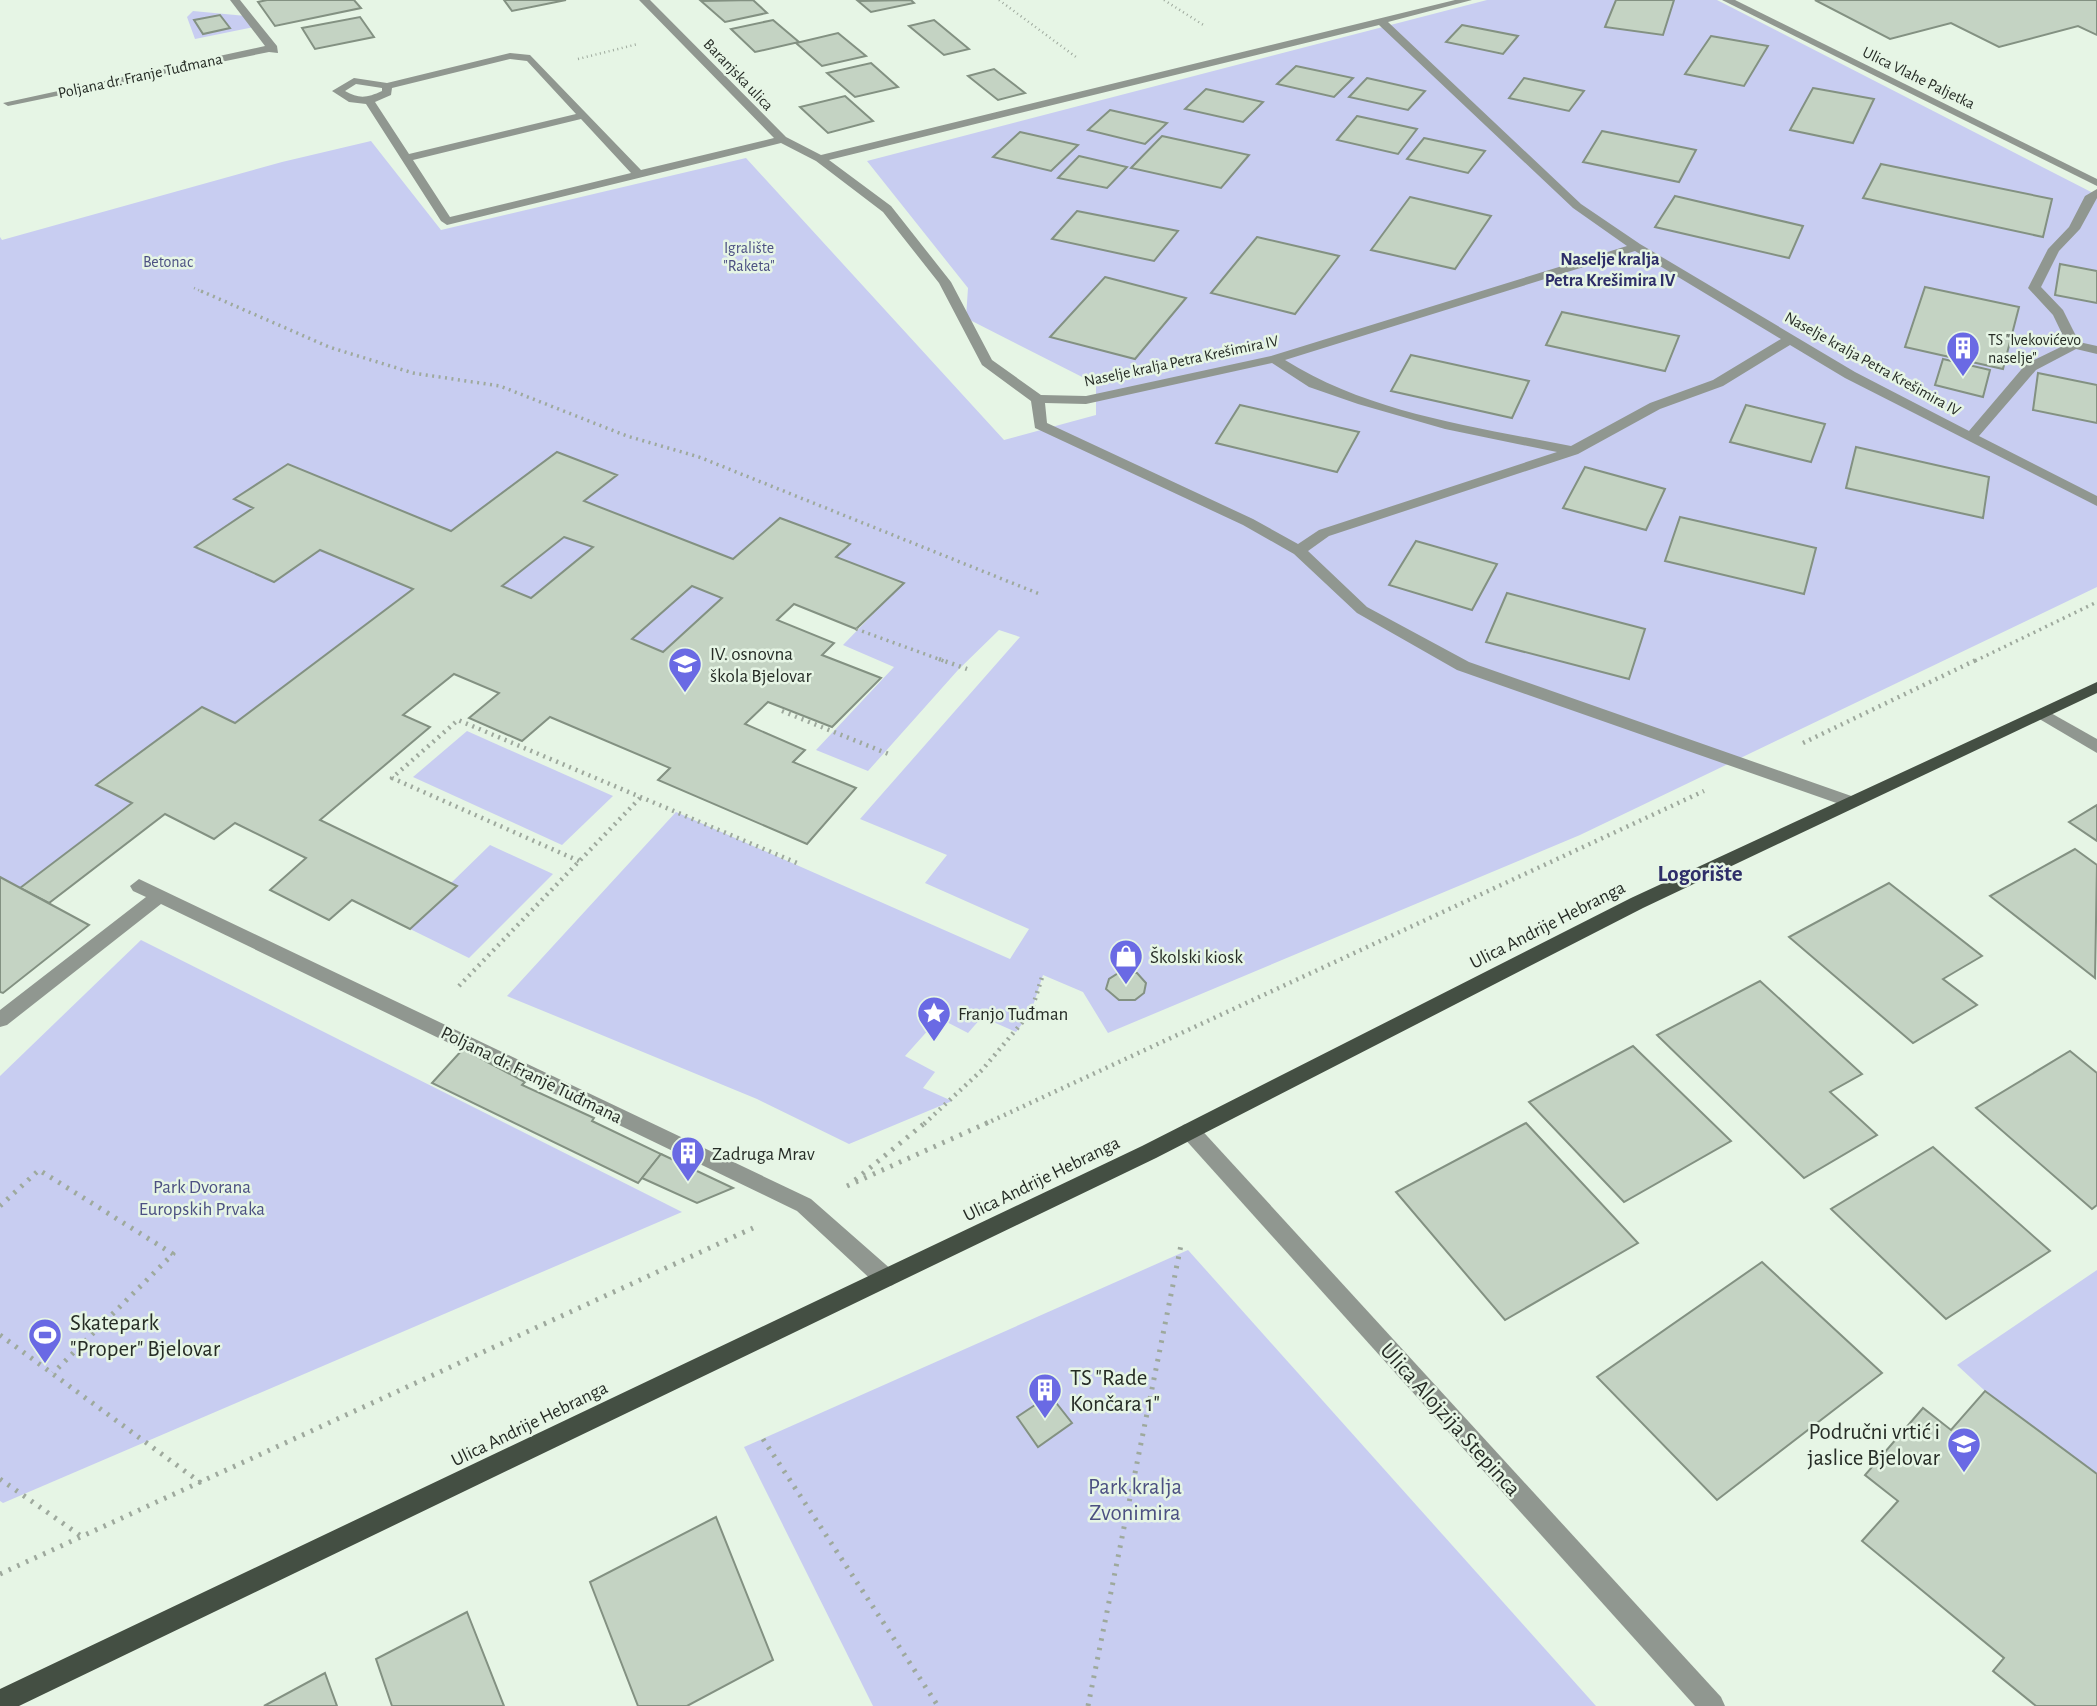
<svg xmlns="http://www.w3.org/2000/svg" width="2097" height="1706" font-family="'Alegreya Sans',sans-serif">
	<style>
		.green { fill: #c8cdf1 }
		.building { fill: #c4d3c3; stroke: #839182; stroke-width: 2; fill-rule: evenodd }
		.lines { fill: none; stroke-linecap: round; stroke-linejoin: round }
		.path-far3 { stroke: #9ea99d; stroke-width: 2.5; stroke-dasharray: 1 3.5; stroke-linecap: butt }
		.path-far2 { stroke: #9ea99d; stroke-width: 3.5; stroke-dasharray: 2 4.5; stroke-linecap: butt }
		.path-far1 { stroke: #9ea99d; stroke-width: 4.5; stroke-dasharray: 2 5; stroke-linecap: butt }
		.path { stroke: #9ea99d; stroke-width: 5; stroke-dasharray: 2.5 7; stroke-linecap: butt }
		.minor { fill: #909790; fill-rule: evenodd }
		.major { fill: #444f43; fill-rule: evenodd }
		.labels { text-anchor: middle; stroke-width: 5; stroke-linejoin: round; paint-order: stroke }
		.far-street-label { font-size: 16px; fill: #262c26; stroke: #e6f5e5 }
		.far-park-label { font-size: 16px; fill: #4c5082; stroke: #e6f5e5 }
		.far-poi-label { font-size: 16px; fill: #262c26; stroke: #e6f5e5; text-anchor: start }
		.far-neighbourhood-label { font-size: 18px; font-weight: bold; fill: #2e2e69; stroke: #e6f5e5 }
		.poi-label { font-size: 19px; fill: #262c26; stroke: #e6f5e5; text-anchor: start }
		.street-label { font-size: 19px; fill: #262c26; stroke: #e6f5e5 }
		.park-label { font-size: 19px; fill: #4c5082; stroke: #e6f5e5 }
		.quarter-label { font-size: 23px; font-weight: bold; fill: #2e2e69; stroke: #e6f5e5 }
		.near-poi-label { font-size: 23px; fill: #262c26; stroke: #e6f5e5; text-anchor: start }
		.near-street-label { font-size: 23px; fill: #262c26; stroke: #e6f5e5 }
		.near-park-label { font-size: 23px; fill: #4c5082; stroke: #e6f5e5 }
	</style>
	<rect width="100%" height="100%" fill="#e6f5e5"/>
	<g class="green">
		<path d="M1487,0H1717L2097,195V587L1580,835L1108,1033L1083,992L1043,975L1031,1012L1016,1032L982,1017L968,1033L939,1018L905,1056L935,1072L923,1088L952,1101L849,1144L757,1099L507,996L676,812L1010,959L1029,929L925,883L947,855L860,819L1020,637L999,630L958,670L868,771L816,750L894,667L843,645L903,583L836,557L780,518L733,559L584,501L616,476L451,531L288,464L235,499L253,508L196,547L274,582L320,550L413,589L235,723L202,707L96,785L132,803L20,888L0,877V237L2,240L282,162L371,141L441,230L746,158L1004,440L1096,415V384L966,318L968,288L867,161Z"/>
		<path d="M193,11L246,16L254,27L195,39L187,17Z"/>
		<path d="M564,537L593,547L531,598L502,586Z"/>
		<path d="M692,586L722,598L663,652L632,639Z"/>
		<path d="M467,731L613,796L562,845L413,777Z"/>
		<path d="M490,845L553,874L469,958L410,929L457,886L451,883Z"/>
		<path d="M141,940L682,1212L3,1503L0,1501V1076Z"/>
		<path d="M1188,1250L1596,1706H873L744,1447Z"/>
		<path d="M2097,1270V1474L1985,1391L1957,1365Z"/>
	</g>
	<g class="building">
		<path d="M267,0H354L361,8L275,26L258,2Z"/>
		<path d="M504,0H566L512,11Z"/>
		<path d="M753,0L767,13L725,22L701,1Z"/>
		<path d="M911,0L914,3L871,12L858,1Z"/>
		<path d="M1616,0H1674L1663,35L1605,27Z"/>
		<path d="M1815,0H2097V35L2078,26L1999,47L1951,23L1890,39Z"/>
		<path d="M220,15L230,28L203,34L194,20Z"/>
		<path d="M360,17L374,37L315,49L302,28Z"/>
		<path d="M773,20L799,42L755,52L731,29Z"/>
		<path d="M934,20L969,49L944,55L909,26Z"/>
		<path d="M1462,25L1518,36L1503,54L1446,42Z"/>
		<path d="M838,33L866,56L822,66L796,43Z"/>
		<path d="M1711,36L1768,46L1744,86L1685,74Z"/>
		<path d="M871,63L898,87L855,97L827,73Z"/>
		<path d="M1296,66L1353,78L1334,97L1277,84Z"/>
		<path d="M994,69L1025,93L998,100L968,76Z"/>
		<path d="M1367,78L1425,91L1408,110L1349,97Z"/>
		<path d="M1524,78L1584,91L1569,111L1509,98Z"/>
		<path d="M1813,88L1874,99L1853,143L1790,130Z"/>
		<path d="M1206,89L1263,102L1243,122L1185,109Z"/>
		<path d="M845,96L873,121L828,133L800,107Z"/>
		<path d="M1110,110L1167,123L1145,144L1088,130Z"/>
		<path d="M1357,116L1417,129L1398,154L1337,140Z"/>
		<path d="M1602,131L1696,150L1679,182L1583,162Z"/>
		<path d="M1020,132L1078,145L1051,171L993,157Z"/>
		<path d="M1162,136L1249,155L1221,188L1131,168Z"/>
		<path d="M1424,138L1485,151L1468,173L1407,159Z"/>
		<path d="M1079,156L1127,167L1107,188L1058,178Z"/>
		<path d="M1881,164L2052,199L2043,237L1863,198Z"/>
		<path d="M1675,196L1803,226L1789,258L1655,227Z"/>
		<path d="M1410,197L1491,216L1455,269L1371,250Z"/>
		<path d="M1077,211L1178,231L1154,261L1052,239Z"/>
		<path d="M1257,237L1339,256L1295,314L1211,293Z"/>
		<path d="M2060,264L2097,271V303L2055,295Z"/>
		<path d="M1105,277L1186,298L1135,359L1050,337Z"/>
		<path d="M1925,287L2019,307L2003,369L1905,347Z"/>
		<path d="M1562,312L1679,336L1665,371L1546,345Z"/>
		<path d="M1411,355L1529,381L1512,418L1391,391Z"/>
		<path d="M1943,359L1990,370L1983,397L1935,385Z"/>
		<path d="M2038,373L2097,385V423L2033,410Z"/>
		<path d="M1240,405L1359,432L1337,472L1216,443Z"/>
		<path d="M1746,405L1825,424L1811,462L1730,442Z"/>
		<path d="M1856,447L1989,477L1983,518L1846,488Z"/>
		<path d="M557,452L617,475L584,501L733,559L780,518L850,544L836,557L904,583L856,629L794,604L777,620L834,643L822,655L881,678L832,727L768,702L745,724L805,750L793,762L856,788L807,844L658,780L670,768L550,717L522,741L469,718L499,693L454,674L403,715L430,727L320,820L457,886L410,929L352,900L329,920L270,890L306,858L235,823L214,839L165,814L49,903L20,888L132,803L96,785L202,707L235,723L413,589L320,550L274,582L195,547L253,508L234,499L288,464L451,531ZM564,537L593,547L531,598L502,586ZM692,586L722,598L663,652L632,639Z"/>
		<path d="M1585,467L1665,489L1646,530L1563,508Z"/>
		<path d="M1680,517L1816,548L1804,594L1665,561Z"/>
		<path d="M1416,541L1497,564L1472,610L1389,585Z"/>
		<path d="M1507,593L1645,629L1629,679L1486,642Z"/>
		<path d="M2097,805V841L2069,822Z"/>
		<path d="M2075,849L2097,865L2095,978L1990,896Z"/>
		<path d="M0,877L89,925L3,993L0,992Z"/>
		<path d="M1889,883L1982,956L1943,979L1977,1005L1913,1043L1789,937Z"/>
		<path d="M1120,972L1137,973L1146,983L1144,993L1135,1000H1119L1106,989L1109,979Z"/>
		<path d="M1760,981L1862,1074L1830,1092L1877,1135L1804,1178L1657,1035Z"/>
		<path d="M1633,1046L1731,1141L1624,1202L1529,1102Z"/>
		<path d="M463,1049L525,1082L522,1085L594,1118L592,1121L661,1154L638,1183L432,1083Z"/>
		<path d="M2070,1051L2097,1073V1205L2092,1209L1976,1108Z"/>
		<path d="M1526,1123L1638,1243L1505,1320L1396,1192Z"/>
		<path d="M1933,1147L2050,1251L1946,1319L1831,1209Z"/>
		<path d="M661,1154L733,1188L697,1203L642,1178Z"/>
		<path d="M1762,1262L1882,1373L1717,1500L1597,1377Z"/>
		<path d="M1985,1391L2097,1474V1706H2036L1993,1671L2004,1658L1862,1541L1898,1501L1865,1475L1923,1408L1951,1430Z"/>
		<path d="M1050,1395L1072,1423L1038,1447L1017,1417Z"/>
		<path d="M716,1517L773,1660L687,1706H638L590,1582Z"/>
		<path d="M467,1612L504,1706H392L376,1659Z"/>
		<path d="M325,1673L337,1706H264Z"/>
	</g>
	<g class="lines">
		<g class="path-far3">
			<path d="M999,0L1076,57"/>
			<path d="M1164,0L1205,26"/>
			<path d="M578,59L638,44"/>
			<path d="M194,288L205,293"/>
		</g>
		<g class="path-far2">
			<path d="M201,291L329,347L413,373L500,386L627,436L699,457L1042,595"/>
			<path d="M856,629L944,661"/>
			<path d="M1975,661L2097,602"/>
		</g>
		<g class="path-far1">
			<path d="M939,659L967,669"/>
			<path d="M782,711L891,755"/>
			<path d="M1803,743L1978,659"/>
			<path d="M579,861L392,778L458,720L797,863"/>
			<path d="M459,986L640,798"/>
			<path d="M924,1124L982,1070L1031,1012L1043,974"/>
			<path d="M985,1124L1704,791"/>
		</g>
		<g class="path">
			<path d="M855,1180L926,1122"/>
			<path d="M847,1186L989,1122"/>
			<path d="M0,1206L39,1170L173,1254L53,1373"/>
			<path d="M0,1335L201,1483"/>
			<path d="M763,1439L938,1706"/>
			<path d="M0,1479L81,1536"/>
			<path d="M0,1574L753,1228"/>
			<path d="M1088,1706L1181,1245"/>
		</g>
		<g class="minor">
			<path d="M230,0H240L277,46L278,53L269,52L8,106L3,103L265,46Z"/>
			<path d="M639,0H650L786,137L821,155L1455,0H1472L1388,22L1581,204L1640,244L1855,372L1969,431L2026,364L2067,344L2053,315L2028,288L2048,249L2069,227L2085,196L2097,189V198L2080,229L2059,251L2041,287L2063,310L2079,342L2097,346V354L2076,349L2036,370L1979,436L2097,496V506L1845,378L1790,345L1723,386L1660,409L1578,454L1329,536L1308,551L1367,607L1469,662L1857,798L1860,802L1851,808L1845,806L1457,670L1357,613L1294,554L1243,525L1035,428L1031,401L982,365L939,283L883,212L816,161L781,143L447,225L441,221L366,104L349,102L332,91L354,78L387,83L510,53L530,55L641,170L774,138ZM1379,25L1573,208L1627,246L1271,356L1086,396L1041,395L992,360L951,282L891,206L829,160ZM510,59L527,61L576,114L409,154L375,102L391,95L392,88ZM356,84L382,88V91C367,98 359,99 345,91ZM581,119L631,173L450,217L413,160ZM1635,251L1781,339L1713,380L1650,403L1571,446C1475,427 1369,413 1285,360ZM1272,363L1309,387L1358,404L1445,429L1557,452L1319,530L1298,544L1253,519L1047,423L1045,403L1086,404Z"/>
			<path d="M1722,0H1735L2097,179V186Z"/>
			<path d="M2042,708L2097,739V753L2036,717L2034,713Z"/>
			<path d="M139,879L811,1199L893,1271L896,1278L893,1285L885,1287L877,1285L797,1211L161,904L7,1025L0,1027V1010L146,897L133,891L130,886Z"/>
			<path d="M1190,1123L1197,1125L1721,1697L1725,1706H1695L1183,1137L1180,1131L1183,1125Z"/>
		</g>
		<path class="major" d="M2097,682V693L1643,908L1156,1158L19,1706H0V1689L1142,1146L1631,898Z"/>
	</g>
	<defs>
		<g id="building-pin" transform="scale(1.75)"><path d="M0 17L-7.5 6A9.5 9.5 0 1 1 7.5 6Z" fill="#6a6ae4" stroke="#e6f5e5"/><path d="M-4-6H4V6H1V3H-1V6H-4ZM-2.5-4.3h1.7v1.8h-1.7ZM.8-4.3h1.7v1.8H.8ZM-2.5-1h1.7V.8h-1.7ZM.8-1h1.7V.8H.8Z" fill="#fff"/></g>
		<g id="school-pin" transform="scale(1.75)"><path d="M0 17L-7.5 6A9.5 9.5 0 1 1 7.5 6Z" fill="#6a6ae4" stroke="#e6f5e5"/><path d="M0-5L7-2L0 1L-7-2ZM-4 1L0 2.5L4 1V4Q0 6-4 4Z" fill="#fff"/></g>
		<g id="shop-pin" transform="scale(1.75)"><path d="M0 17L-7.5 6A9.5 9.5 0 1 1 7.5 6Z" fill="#6a6ae4" stroke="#e6f5e5"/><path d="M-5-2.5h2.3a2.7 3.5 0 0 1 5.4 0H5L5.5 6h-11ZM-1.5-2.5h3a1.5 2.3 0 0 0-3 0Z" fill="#fff"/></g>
		<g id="sight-pin" transform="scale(1.75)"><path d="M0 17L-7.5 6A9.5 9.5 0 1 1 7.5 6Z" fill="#6a6ae4" stroke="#e6f5e5"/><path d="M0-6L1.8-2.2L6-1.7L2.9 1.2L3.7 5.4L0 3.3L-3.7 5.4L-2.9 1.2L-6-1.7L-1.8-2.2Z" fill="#fff"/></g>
		<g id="stadium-pin" transform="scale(1.75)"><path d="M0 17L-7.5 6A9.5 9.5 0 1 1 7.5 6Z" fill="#6a6ae4" stroke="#e6f5e5"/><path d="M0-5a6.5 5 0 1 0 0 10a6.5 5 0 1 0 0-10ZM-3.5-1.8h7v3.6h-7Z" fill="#fff"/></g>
	</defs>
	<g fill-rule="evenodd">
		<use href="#building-pin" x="1963" y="348"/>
		<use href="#school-pin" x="685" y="664"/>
		<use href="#shop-pin" x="1126" y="956"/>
		<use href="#sight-pin" x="934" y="1013"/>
		<use href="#building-pin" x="688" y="1153"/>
		<use href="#stadium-pin" x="45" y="1335"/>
		<use href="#building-pin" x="1045" y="1390"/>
		<use href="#school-pin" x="1964" y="1444"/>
	</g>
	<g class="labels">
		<g class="far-street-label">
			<text transform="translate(739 74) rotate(46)" y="6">Baranjska ulica</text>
			<text transform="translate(140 75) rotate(-12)" y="6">Poljana dr. Franje Tuđmana</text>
			<text transform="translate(1919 77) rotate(26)" y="6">Ulica Vlahe Paljetka</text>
			<text transform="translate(1181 360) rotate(-12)" y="6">Naselje kralja Petra Krešimira IV</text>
			<text transform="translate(1873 363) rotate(29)" y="6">Naselje kralja Petra Krešimira IV</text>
		</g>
		<g class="far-park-label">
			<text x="749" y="253">Igralište<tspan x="749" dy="18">"Raketa"</tspan></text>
			<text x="168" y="267">Betonac</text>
		</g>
		<g class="far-poi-label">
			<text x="1988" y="345">TS "Ivekovićevo<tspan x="1988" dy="18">naselje"</tspan></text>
		</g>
		<g class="far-neighbourhood-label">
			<text x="1610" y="265">Naselje kralja<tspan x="1610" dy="21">Petra Krešimira IV</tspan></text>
		</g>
		<g class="poi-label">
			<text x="710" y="660">IV. osnovna<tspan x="710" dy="22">škola Bjelovar</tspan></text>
			<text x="1150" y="963">Školski kiosk</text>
			<text x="958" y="1020">Franjo Tuđman</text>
			<text x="712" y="1160">Zadruga Mrav</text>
		</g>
		<g class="street-label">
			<text transform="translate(1547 924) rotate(-27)" y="7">Ulica Andrije Hebranga</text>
			<text transform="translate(532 1074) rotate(26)" y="7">Poljana dr. Franje Tuđmana</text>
			<text transform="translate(1041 1178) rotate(-26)" y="7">Ulica Andrije Hebranga</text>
			<text transform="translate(529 1423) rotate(-26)" y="7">Ulica Andrije Hebranga</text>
		</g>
		<g class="park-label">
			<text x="202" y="1193">Park Dvorana<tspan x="202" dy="22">Europskih Prvaka</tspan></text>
		</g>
		<g class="quarter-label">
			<text x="1700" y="881">Logorište</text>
		</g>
		<g class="near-poi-label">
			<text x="70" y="1330">Skatepark<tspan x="70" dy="26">"Proper" Bjelovar</tspan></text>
			<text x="1070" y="1385">TS "Rade<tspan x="1070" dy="26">Končara 1"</tspan></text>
			<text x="1940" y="1439" text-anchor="end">Područni vrtić i<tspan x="1940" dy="26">jaslice Bjelovar</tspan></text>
		</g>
		<g class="near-street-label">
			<text transform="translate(1451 1419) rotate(48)" y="8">Ulica Alojzija Stepinca</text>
		</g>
		<g class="near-park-label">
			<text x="1135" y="1494">Park kralja<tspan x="1135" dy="26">Zvonimira</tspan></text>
		</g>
	</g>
</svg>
